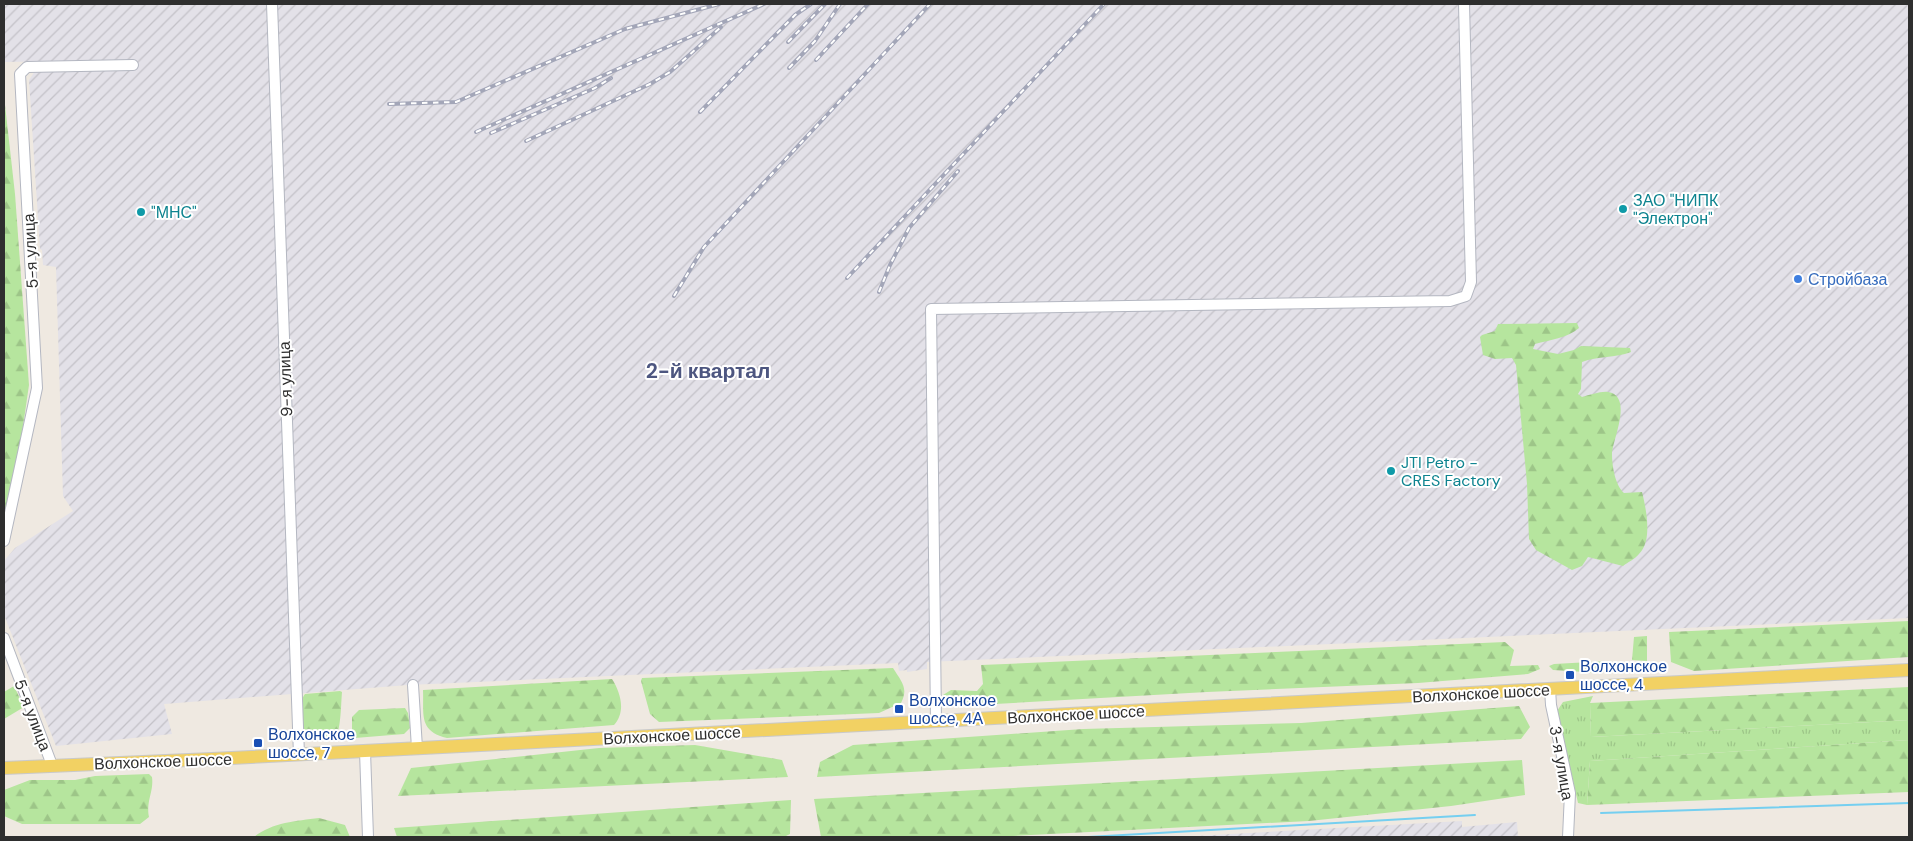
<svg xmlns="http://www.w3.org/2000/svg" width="1913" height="841" font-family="'DM Sans',sans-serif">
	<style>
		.industrial { fill: url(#industrial-furrows) }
		.grass { fill: url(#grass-tufts) }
		.forest { fill: url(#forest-firs) }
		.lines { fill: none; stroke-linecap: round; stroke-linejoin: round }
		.stream { stroke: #75cff0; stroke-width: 2 }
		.minor-casing { stroke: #b4b7c1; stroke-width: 12 }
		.major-casing { stroke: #c9c9c9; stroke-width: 14 }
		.minor { stroke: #fff; stroke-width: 10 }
		.major { stroke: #f2d163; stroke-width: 12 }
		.rail-casing { stroke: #a3a6b8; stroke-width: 4 }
		.rail { stroke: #fff; stroke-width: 2; stroke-dasharray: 5.5; stroke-linecap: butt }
		.culture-dot { fill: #0f9aa8; stroke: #fff; stroke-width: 2 }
		.shop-dot { fill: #3f7fe0; stroke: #fff; stroke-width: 2 }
		.transit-dot { fill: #1a4fb4; stroke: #fff; stroke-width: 2 }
		.labels { text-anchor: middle; stroke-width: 4; stroke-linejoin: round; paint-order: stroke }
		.culture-label { font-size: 16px; fill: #0d838f; stroke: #fff; text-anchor: start }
		.street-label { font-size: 16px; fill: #2e2e2e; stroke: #fff }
		.shop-label { font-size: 16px; fill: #366cbe; stroke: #fff; text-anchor: start }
		.transit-label { font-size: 16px; fill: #164399; stroke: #fff; text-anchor: start }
		.district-label { font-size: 21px; font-weight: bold; fill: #4d5680; stroke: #fff }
	</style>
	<defs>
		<pattern id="industrial-furrows" width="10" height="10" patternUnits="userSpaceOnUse" patternTransform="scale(1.25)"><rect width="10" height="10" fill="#e3e1e8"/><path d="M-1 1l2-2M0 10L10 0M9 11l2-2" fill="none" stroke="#c3c1c7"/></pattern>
		<pattern id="grass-tufts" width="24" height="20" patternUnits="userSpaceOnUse" patternTransform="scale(1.25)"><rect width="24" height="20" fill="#b6e59e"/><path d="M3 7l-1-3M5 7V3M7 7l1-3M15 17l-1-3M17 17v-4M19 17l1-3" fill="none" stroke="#9dc588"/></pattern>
		<pattern id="forest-firs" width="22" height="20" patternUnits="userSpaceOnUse" patternTransform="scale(1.25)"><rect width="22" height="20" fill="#b6e59e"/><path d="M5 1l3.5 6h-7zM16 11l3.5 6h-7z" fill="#9dc588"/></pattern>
	</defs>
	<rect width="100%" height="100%" fill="#efe9e1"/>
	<g class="industrial">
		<path d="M4,4H1909V618L927,662V669L907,672V670L899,671L898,663L408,685L164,704L172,734L56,746L4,615V561L15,548L73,511L63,496L56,267L43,265L42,250L40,249L29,80L35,71L136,69V60L4,62Z"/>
		<path d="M1462,821V827L1517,822L1518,837H1178Z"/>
	</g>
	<path class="grass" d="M1593,696L1590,703L1591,737L1909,720V740L1590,761L1587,805L1578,803L1557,711L1563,702Z"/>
	<g class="forest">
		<path d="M4,96L15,194L29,385L20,447L4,523Z"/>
		<path d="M1577,323L1579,328C1567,338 1550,340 1535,344L1533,349L1558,354L1574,350L1581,346L1630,348L1631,352C1615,358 1598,356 1582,362L1581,389L1578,394L1582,397C1590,395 1601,391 1608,392C1634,396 1612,441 1612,454C1612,466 1615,485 1624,493L1642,492C1646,508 1653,541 1639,554C1635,559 1628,562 1623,566L1588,557L1582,566L1572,570L1536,550L1529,539L1527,484L1516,365L1512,358L1495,359L1483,355L1480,337L1482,335L1495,331L1498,324Z"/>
		<path d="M1909,621V657L1694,671L1671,662L1669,632Z"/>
		<path d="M1647,636V661L1632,660L1634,637Z"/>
		<path d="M1505,642L1514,650L1510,666L1538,665L1540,669L1528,674L1418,683L1207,692L959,706L947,701L943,695L951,690L977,691L983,684L981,665Z"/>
		<path d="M1608,661L1610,665L1601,673L1553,670L1549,666L1554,664Z"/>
		<path d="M893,668C901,681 909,688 901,703L879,713L659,722L650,714L641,681L642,678Z"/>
		<path d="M612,679C621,693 626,712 614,725L447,738C418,731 424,714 423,690Z"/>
		<path d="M14,686L24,707L4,719V692Z"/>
		<path d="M1909,687V720L1591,737L1590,703Z"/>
		<path d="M340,691L342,692C341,704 341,728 336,737L309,738C299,729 297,704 305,694Z"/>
		<path d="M1519,706L1530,727L1521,739L817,777L820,762L853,745L1083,729L1301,723Z"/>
		<path d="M405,708L408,713L410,728L404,734L355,738L352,733V717L359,710Z"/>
		<path d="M1909,740V792L1587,805L1590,761Z"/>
		<path d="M695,745L782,760L788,777L398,796L411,768L599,748Z"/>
		<path d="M1522,760L1525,795L1451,806L1309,821L992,837H821L814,799Z"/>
		<path d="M149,774L152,777C154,792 146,800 149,817L140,824H22L4,816V790L30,780H75L95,776Z"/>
		<path d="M791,800L790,834L784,837H397L394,828Z"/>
		<path d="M319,818L345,825L350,837H254C273,822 296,821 319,818Z"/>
	</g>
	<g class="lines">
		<g class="stream">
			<path d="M1601,813L1909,803"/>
			<path d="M1088,837L1475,815"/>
		</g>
		<g class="minor-casing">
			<g id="minor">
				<path d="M272,4L299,755"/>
				<path d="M4,541L37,388L20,74L27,67L133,65"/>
				<path d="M4,638L52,765"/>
				<path d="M413,685L417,748"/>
				<path d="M1550,689L1551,705L1570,793L1568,837"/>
				<path d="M936,721L931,309L1450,301L1466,296L1471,282L1464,4"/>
				<path d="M365,751L368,837"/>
			</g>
		</g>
		<g class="major-casing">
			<path id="major" d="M4,768L212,759L1909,670"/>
		</g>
		<use href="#minor" class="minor"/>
		<use href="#major" class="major"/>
		<g class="rail-casing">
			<g id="rail">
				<path d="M788,42L825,4"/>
				<path d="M816,60L868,4"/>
				<path d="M789,68L815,41L840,4"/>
				<path d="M389,104L456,102L625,29L719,4"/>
				<path d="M700,112L795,15L811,4"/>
				<path d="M476,132L764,4"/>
				<path d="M491,133L595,88L611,78"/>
				<path d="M526,141L650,84L670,72L721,27"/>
				<path d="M847,278L1104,4"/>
				<path d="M879,292L890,265L909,228L958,171"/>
				<path d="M674,296L704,247L930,4"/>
			</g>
		</g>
		<use href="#rail" class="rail"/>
	</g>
	<g class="culture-dot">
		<circle cx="1623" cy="209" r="5"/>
		<circle cx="141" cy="212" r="5"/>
		<circle cx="1391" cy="471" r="5"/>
	</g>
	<circle class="shop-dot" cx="1798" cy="279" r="5"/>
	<g class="transit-dot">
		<rect x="1565" y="670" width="10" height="10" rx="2.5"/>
		<rect x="894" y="704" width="10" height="10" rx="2.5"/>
		<rect x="253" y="738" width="10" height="10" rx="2.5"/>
	</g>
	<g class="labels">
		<g class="culture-label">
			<text x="1633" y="206">ЗАО "НИПК<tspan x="1633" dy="18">"Электрон"</tspan></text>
			<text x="151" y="218">"МНС"</text>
			<text x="1401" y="468">JTI Petro -<tspan x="1401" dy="18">CRES Factory</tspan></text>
		</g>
		<g class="street-label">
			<text transform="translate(30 251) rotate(-93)" y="6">5-я улица</text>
			<text transform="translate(285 379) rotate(-92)" y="6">9-я улица</text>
			<text transform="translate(1481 693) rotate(-3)" y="6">Волхонское шоссе</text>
			<text transform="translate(1076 714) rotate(-3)" y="6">Волхонское шоссе</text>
			<text transform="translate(33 715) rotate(69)" y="6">5-я улица</text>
			<text transform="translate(672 735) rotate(-3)" y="6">Волхонское шоссе</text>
			<text transform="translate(163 761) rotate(-2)" y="6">Волхонское шоссе</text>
			<text transform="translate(1562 763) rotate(80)" y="6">3-я улица</text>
		</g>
		<g class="shop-label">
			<text x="1808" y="285">Стройбаза</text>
		</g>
		<g class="transit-label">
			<text x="1580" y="672">Волхонское<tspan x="1580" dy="18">шоссе, 4</tspan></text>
			<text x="909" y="706">Волхонское<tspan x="909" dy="18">шоссе, 4А</tspan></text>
			<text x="268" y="740">Волхонское<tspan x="268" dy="18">шоссе, 7</tspan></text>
		</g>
		<g class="district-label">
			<text x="708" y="378">2-й квартал</text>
		</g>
	</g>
	<rect width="1913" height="841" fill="none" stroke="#2e2e2e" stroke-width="10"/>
</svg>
